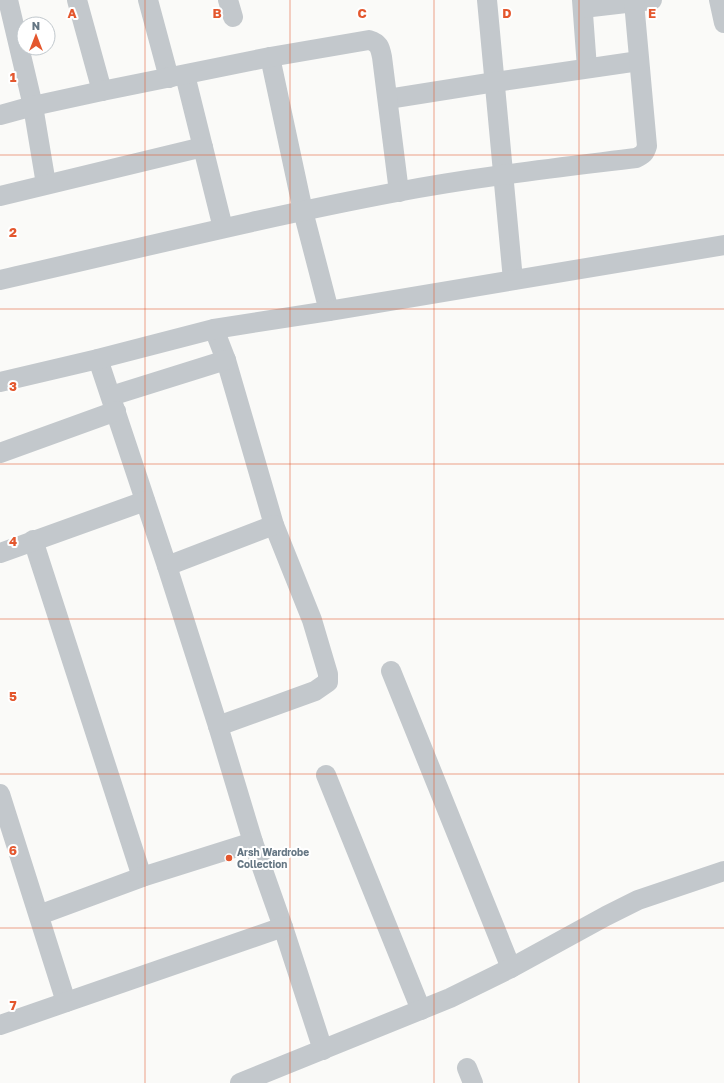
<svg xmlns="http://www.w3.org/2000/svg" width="724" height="1083" font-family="'Golos Text',sans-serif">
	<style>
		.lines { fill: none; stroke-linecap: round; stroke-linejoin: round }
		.minor { stroke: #c3c8cc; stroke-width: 20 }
		.grid { fill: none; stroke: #e4572e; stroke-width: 1; stroke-opacity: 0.55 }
		.poi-dot { fill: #e4572e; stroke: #fff; stroke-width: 1.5 }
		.labels { text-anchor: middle; stroke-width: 4; stroke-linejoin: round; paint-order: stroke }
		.poi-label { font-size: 10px; font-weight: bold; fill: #657683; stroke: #fff; text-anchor: start }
		.grid-label { font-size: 13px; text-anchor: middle; font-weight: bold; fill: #e4572e; stroke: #fff; stroke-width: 4; stroke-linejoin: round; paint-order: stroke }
	</style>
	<rect width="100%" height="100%" fill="#fafaf8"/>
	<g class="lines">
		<g class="minor">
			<path d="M8,0L33,106L46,184"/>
			<path d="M77,0L102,91"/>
			<path d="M148,0L169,78"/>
			<path d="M228,0L233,17"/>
			<path d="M487,0L513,280"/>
			<path d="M582,0L587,68"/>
			<path d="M719,0L724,23"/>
			<path d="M583,8L652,0"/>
			<path d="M270,57L303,211L329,311"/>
			<path d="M185,75L223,228"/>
			<path d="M388,99L495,82L639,61"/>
			<path d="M0,115L33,106L102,91L270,57L369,40C379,43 380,47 382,57L399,192"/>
			<path d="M0,196L203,147"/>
			<path d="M0,280C132,250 264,217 397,192C476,177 556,168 636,158C643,155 645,153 647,146L634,2"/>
			<path d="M214,329L226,360L274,525L312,620L328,674V682L315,691L218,726"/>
			<path d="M98,359L167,566L218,726L253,842L283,927L323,1050"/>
			<path d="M0,382L98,359L214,329L329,311L724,245"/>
			<path d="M111,396L226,360"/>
			<path d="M0,453L116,411"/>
			<path d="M33,540L142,877"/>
			<path d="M0,553L145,501"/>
			<path d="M167,566L274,525"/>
			<path d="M391,671L511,968"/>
			<path d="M326,775L421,1010"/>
			<path d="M0,794L66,1002"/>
			<path d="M39,915L142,877L253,842"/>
			<path d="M0,1025L283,927"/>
			<path d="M467,1068L473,1083"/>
			<path d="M240,1083L450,998L511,968L606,916L638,900L724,871"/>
		</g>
	</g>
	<path class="grid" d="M145,0V1083M290,0V1083M434,0V1083M579,0V1083M0,155H724M0,309H724M0,464H724M0,619H724M0,774H724M0,928H724"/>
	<circle class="poi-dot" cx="229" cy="858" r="4"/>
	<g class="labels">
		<g class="poi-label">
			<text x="237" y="856">Arsh Wardrobe<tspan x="237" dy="12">Collection</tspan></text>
		</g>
	</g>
	<g class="grid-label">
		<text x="72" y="18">A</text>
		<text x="217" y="18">B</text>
		<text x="362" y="18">C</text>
		<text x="507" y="18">D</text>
		<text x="652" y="18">E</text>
		<text x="13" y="82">1</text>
		<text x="13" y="237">2</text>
		<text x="13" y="391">3</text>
		<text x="13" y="546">4</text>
		<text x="13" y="701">5</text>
		<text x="13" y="855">6</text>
		<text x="13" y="1010">7</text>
	</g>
	<g transform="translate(36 36)"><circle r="19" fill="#ffffff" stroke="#c1c8cd"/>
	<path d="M0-3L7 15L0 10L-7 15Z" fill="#e4572e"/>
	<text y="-6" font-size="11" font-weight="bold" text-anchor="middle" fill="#657683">N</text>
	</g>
</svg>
